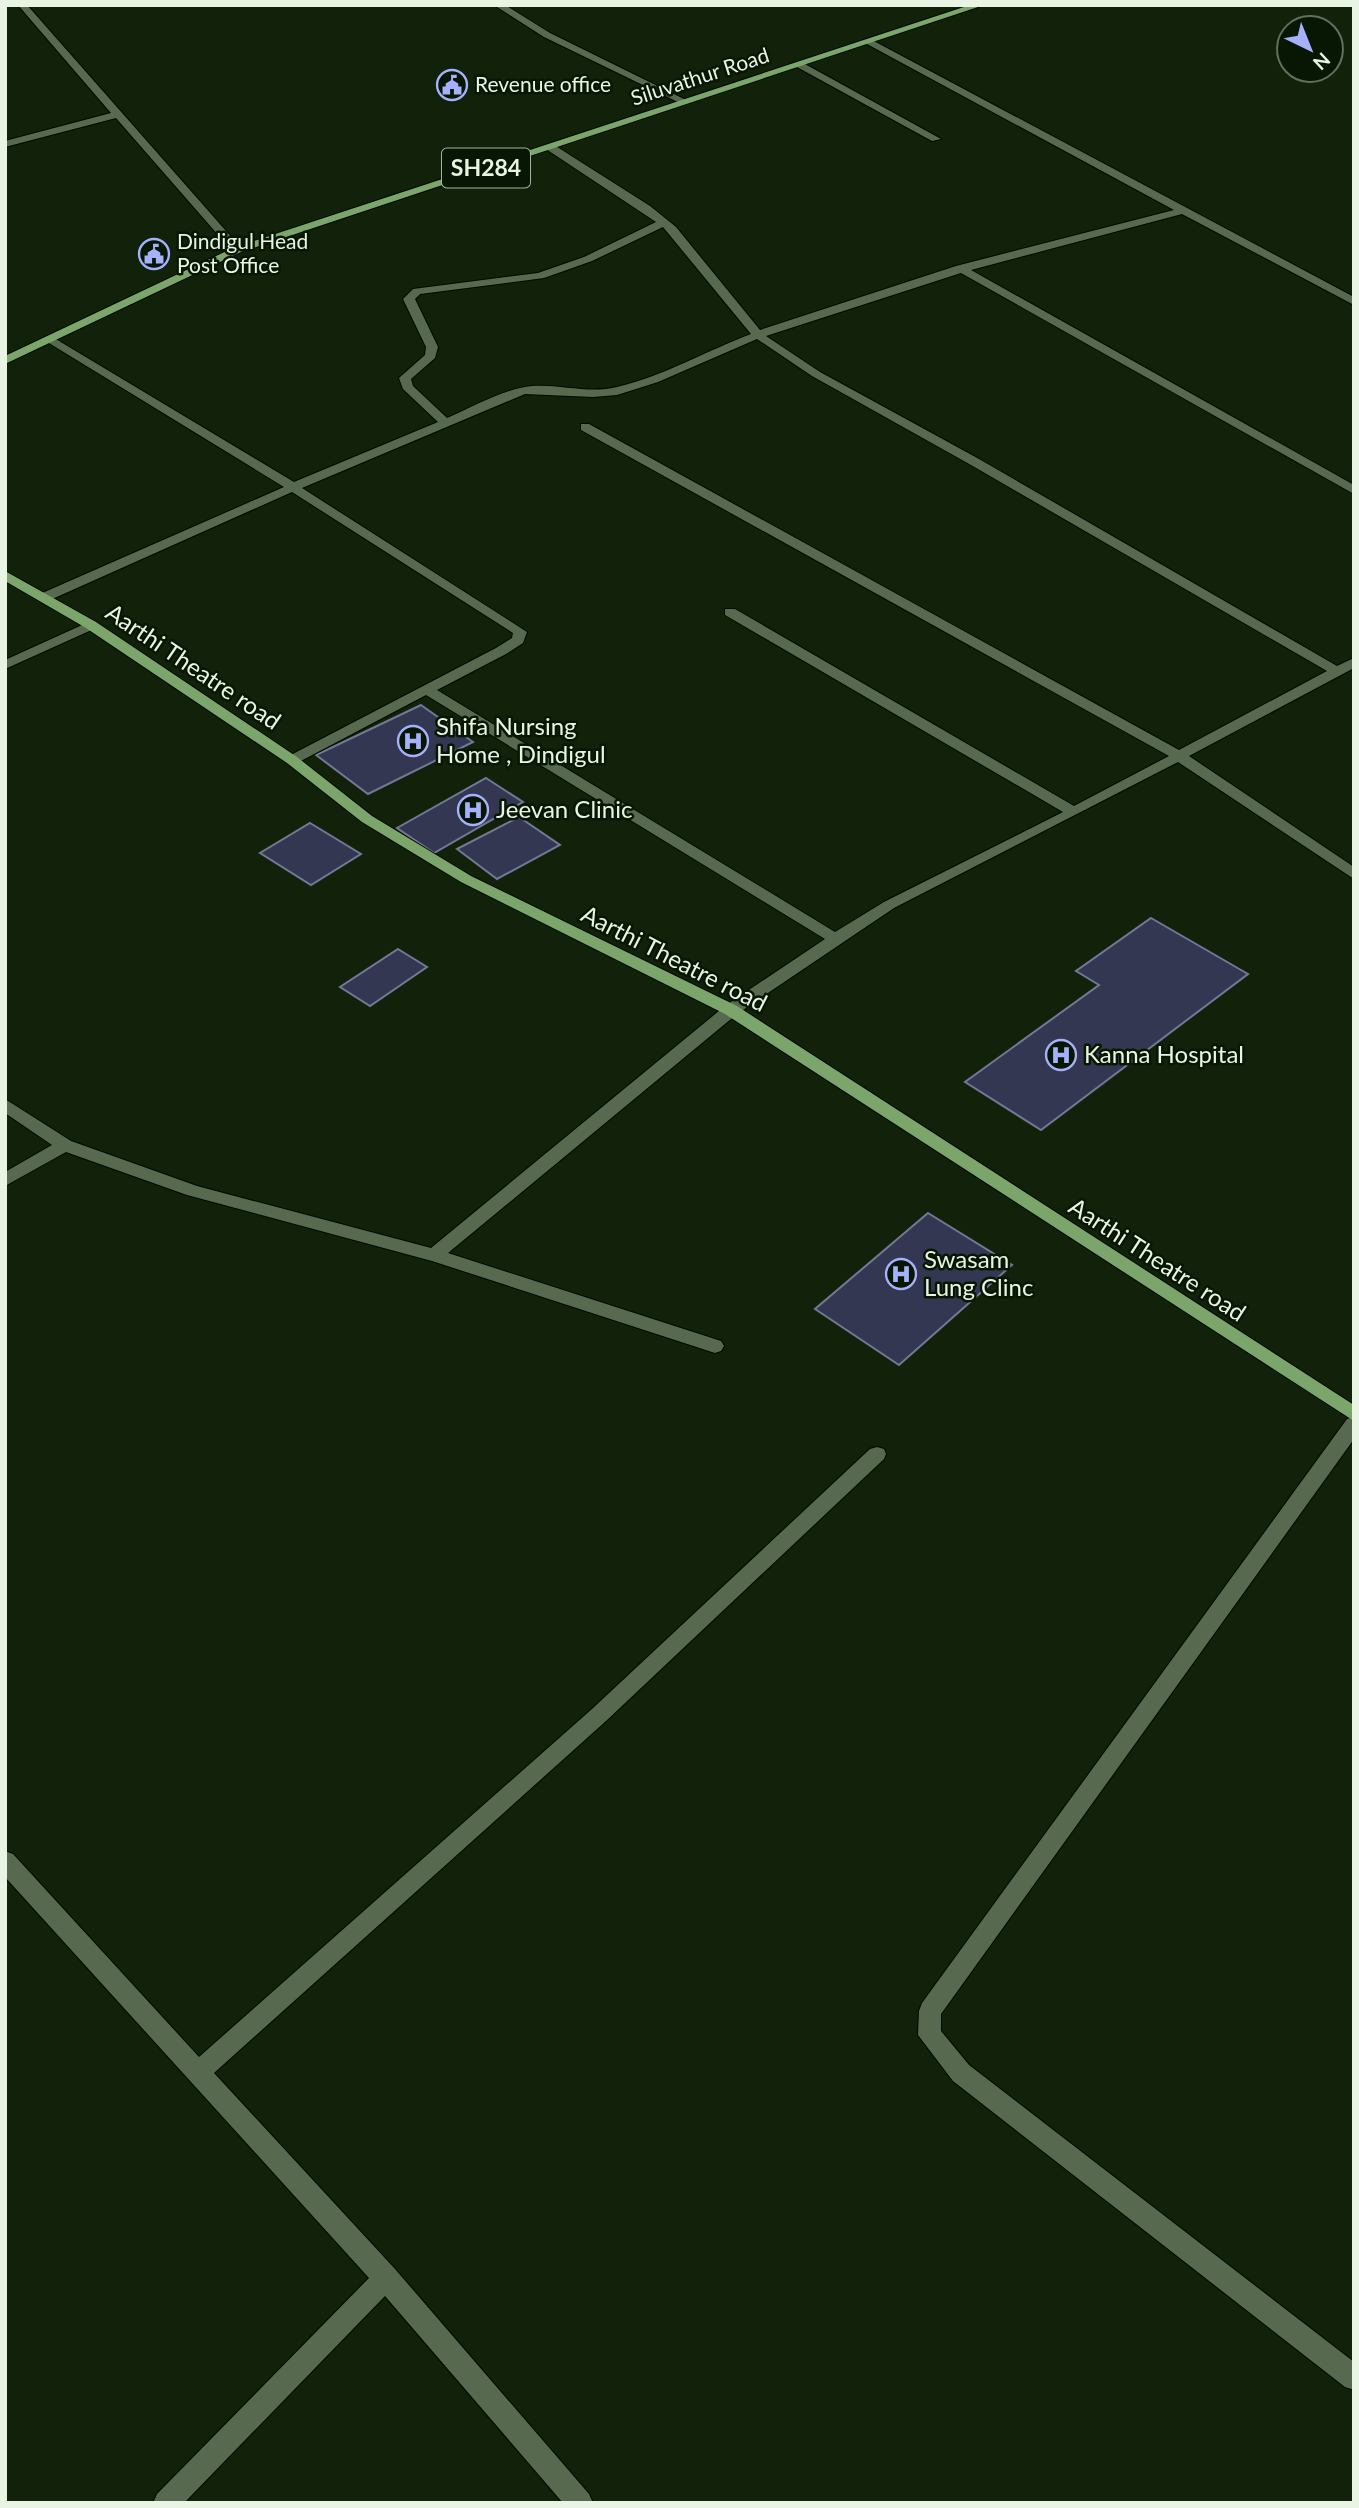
<svg xmlns="http://www.w3.org/2000/svg" width="1359" height="2508" font-family="Lato,sans-serif">
	<style>
		.building { fill: #333752; stroke: #727896; stroke-width: 2 }
		.lines { fill: none; stroke-linecap: round; stroke-linejoin: round }
		.minor-casing { stroke: #010a00; stroke-width: 2 }
		.major-casing { stroke: #010a00; stroke-width: 2 }
		.minor { fill: #576a4f; fill-rule: evenodd }
		.major { fill: #7ba56a; fill-rule: evenodd }
		.labels { text-anchor: middle; stroke-width: 5; stroke-linejoin: round; paint-order: stroke }
		.far-street-label { font-size: 21px; fill: #e9f4e5; stroke: #081703 }
		.far-poi-label { font-size: 21px; fill: #e9f4e5; stroke: #081703; text-anchor: start }
		.shield { fill: #081703; stroke: #a6b2a1; stroke-width: 2 }
		.shield-label { font-size: 23px; font-weight: bold; fill: #e9f4e5 }
		.street-label { font-size: 24px; fill: #e9f4e5; stroke: #081703 }
		.poi-label { font-size: 24px; fill: #e9f4e5; stroke: #081703; text-anchor: start }
	</style>
	<rect width="100%" height="100%" fill="#11210a"/>
	<g class="building">
		<path d="M421,705L473,742L368,794L316,755Z"/>
		<path d="M486,778L523,802L434,853L397,828Z"/>
		<path d="M519,817L560,845L497,879L457,849Z"/>
		<path d="M310,823L361,854L311,885L260,853Z"/>
		<path d="M1151,918L1248,974L1041,1130L965,1082L1099,985L1076,971Z"/>
		<path d="M398,949L427,967L370,1006L340,987Z"/>
		<path d="M928,1213L1012,1265L899,1365L815,1309Z"/>
	</g>
	<g class="lines">
		<g class="minor-casing">
			<g id="minor">
				<path d="M18,5H27L241,248V252H233L116,118L5,147V141L111,113Z"/>
				<path d="M494,5H505L550,33L690,102L682,104L544,37Z"/>
				<path d="M870,39L1354,297V305L1182,214L971,270L1354,485V494L961,273L766,336L820,372L979,459L1337,666L1354,658V668L1189,756L1354,867V879L1178,762L894,908L737,1014L448,1253L721,1341L724,1346L721,1351L715,1353L432,1261L187,1195L66,1152L5,1186V1172L52,1145L5,1113V1099L71,1141L197,1186L431,1248L725,1006L825,939L426,695L297,763H287V757L496,648L512,638L513,633L292,492L50,600H40V594L284,487L44,340L54,338L294,482L438,422L403,389L399,378L425,355L426,347L403,299L413,289L538,273L584,257L656,222L546,149V145H554L650,206L676,227L760,330L956,266L1174,210L867,44L865,42ZM663,227L751,334C706,351 664,376 617,387C589,394 560,384 532,386C503,389 473,407 447,418L413,386L411,379L435,358L438,347L415,299L420,294L544,278L592,261ZM757,339L812,376L971,465L1327,671L1179,750L589,424H581V430L1169,756L1074,806L735,609H725V615L1063,812L884,902L835,932L437,690L506,654L523,643L527,632L302,488L525,394L593,397L617,395L658,382Z"/>
				<path d="M797,63H803L941,139L932,141L797,67Z"/>
				<path d="M91,621L96,622V628L5,669V660Z"/>
				<path d="M1354,1417V1439L941,2014V2031L969,2065L1354,2362V2390L1345,2387L953,2081L918,2035L919,2011L922,2003L1347,1419Z"/>
				<path d="M877,1447L884,1449L886,1454L884,1459L606,1721L214,2073L395,2269L589,2494L593,2503H563L385,2296L184,2503H153L157,2494L369,2278L5,1877V1851L13,1854L199,2057L592,1709L870,1449Z"/>
			</g>
		</g>
		<g class="major-casing">
			<g id="major">
				<path d="M970,5H984L241,252L5,364V356L233,248Z"/>
				<path d="M5,571L96,622L297,757L372,816L471,876L737,1006L1354,1405V1421L725,1014L461,882L362,822L287,763L86,628L5,581Z"/>
			</g>
		</g>
		<use href="#minor" class="minor"/>
		<use href="#major" class="major"/>
	</g>
	<defs>
		<g id="civic-ring" transform="scale(1.575)"><circle r="9.5" fill="#081703" stroke="#a5b1fc" stroke-width="1.5"/><path d="M-.6-6.5H3V-4.5H.6V-3L4-1V1h2V6H-6V1h2V-1L-.6-3ZM-1.2 2.5V6h2.4V2.5Z" fill="#a5b1fc"/></g>
		<g id="hospital-ring" transform="scale(1.575)"><circle r="9.5" fill="#081703" stroke="#a5b1fc" stroke-width="1.5"/><path d="M-5-5h3v3.5h4V-5h3V5h-3V1.5h-4V5h-3Z" fill="#a5b1fc"/></g>
	</defs>
	<g fill-rule="evenodd">
		<use href="#civic-ring" x="452" y="85"/>
		<use href="#civic-ring" x="154" y="254"/>
		<use href="#hospital-ring" x="413" y="741"/>
		<use href="#hospital-ring" x="473" y="810"/>
		<use href="#hospital-ring" x="1061" y="1055"/>
		<use href="#hospital-ring" x="901" y="1274"/>
	</g>
	<g class="labels">
		<g class="far-street-label">
			<text transform="translate(700 77) rotate(-18)" y="7">Siluvathur Road</text>
		</g>
		<g class="far-poi-label">
			<text x="475" y="92">Revenue office</text>
			<text x="177" y="249">Dindigul Head<tspan x="177" dy="24">Post Office</tspan></text>
		</g>
		<rect class="shield" x="442" y="148.5" width="88" height="39" rx="5"/>
		<g class="shield-label">
			<text x="486" y="176">SH284</text>
		</g>
		<g class="street-label">
			<text transform="translate(193 667) rotate(34)" y="8">Aarthi Theatre road</text>
			<text transform="translate(674 959) rotate(27)" y="8">Aarthi Theatre road</text>
			<text transform="translate(1157 1260) rotate(33)" y="8">Aarthi Theatre road</text>
		</g>
		<g class="poi-label">
			<text x="436" y="735">Shifa Nursing<tspan x="436" dy="28">Home , Dindigul</tspan></text>
			<text x="496" y="818">Jeevan Clinic</text>
			<text x="1084" y="1063">Kanna Hospital</text>
			<text x="924" y="1268">Swasam<tspan x="924" dy="28">Lung Clinc</tspan></text>
		</g>
	</g>
	<rect width="1359" height="2508" fill="none" stroke="#e9f4e5" stroke-width="14"/>
	<g transform="translate(1310 49) rotate(137)"><circle r="33" fill="#081703" stroke="#626f5d" stroke-width="2"/>
	<path d="M0-5L12 26L0 18L-12 26Z" fill="#a5b1fc"/>
	<text y="-10" font-size="19" font-weight="bold" text-anchor="middle" fill="#e9f4e5">N</text>
	</g>
</svg>
